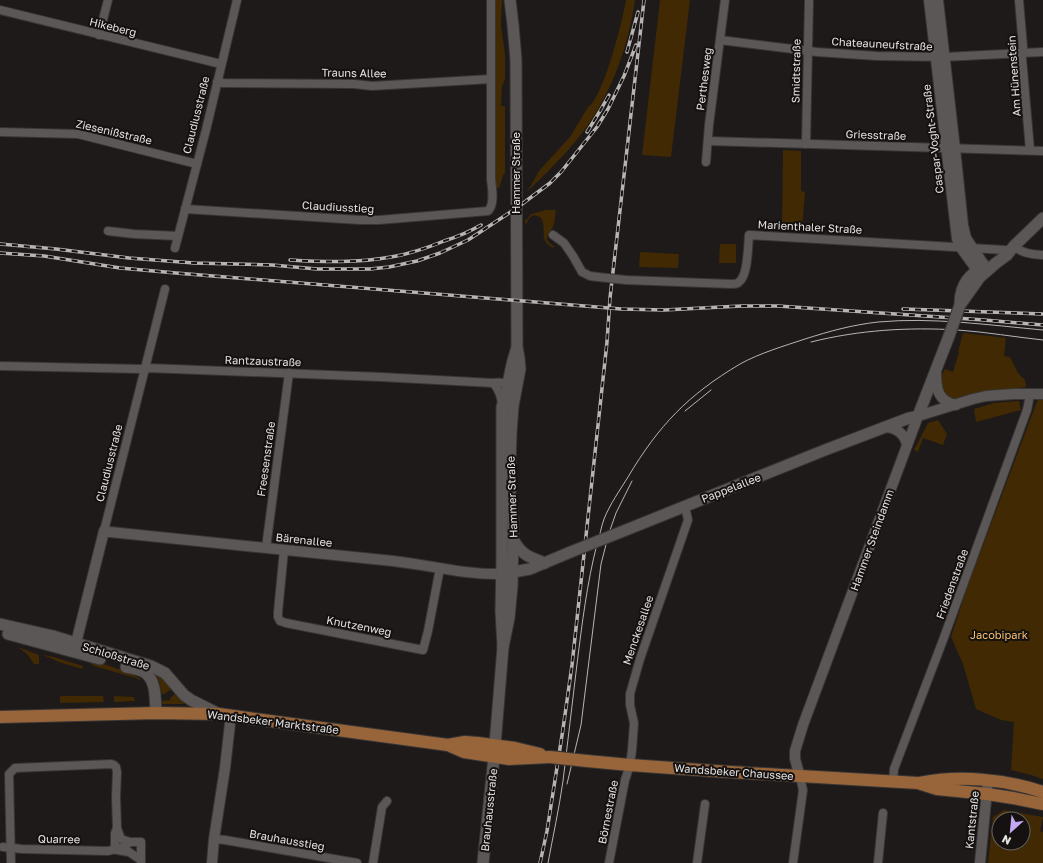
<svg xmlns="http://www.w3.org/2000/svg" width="1043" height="863" font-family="'Golos Text',sans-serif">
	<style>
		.green { fill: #402903; fill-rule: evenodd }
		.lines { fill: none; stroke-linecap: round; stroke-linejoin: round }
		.minor-casing { stroke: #383635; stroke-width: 10 }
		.tertiary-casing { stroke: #383635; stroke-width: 12 }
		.secondary-casing { stroke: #383635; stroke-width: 13 }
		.primary-casing { stroke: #383635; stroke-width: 14 }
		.minor { stroke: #5b5756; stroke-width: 8 }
		.tertiary { stroke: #5b5756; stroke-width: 10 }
		.secondary { stroke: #5b5756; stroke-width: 11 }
		.primary { stroke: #986439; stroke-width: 12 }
		.tram { stroke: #b7b5b4; stroke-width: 1 }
		.rail-casing { stroke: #b7b5b4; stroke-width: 3.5 }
		.rail { stroke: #141110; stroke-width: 2; stroke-dasharray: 6; stroke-linecap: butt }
		.minor-bridge-casing { stroke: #383635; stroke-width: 10; stroke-linecap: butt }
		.secondary-bridge-casing { stroke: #383635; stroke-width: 13; stroke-linecap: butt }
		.primary-bridge-casing { stroke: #383635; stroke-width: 14; stroke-linecap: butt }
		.minor-bridge { stroke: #5b5756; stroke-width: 8 }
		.secondary-bridge { stroke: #5b5756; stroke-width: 11 }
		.primary-bridge { stroke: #986439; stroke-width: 12 }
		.labels { text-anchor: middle; stroke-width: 4; stroke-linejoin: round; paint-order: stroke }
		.street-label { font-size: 11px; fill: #e4e2e1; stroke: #141110 }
		.park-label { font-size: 11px; fill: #f7bf70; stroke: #141110 }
	</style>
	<rect width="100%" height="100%" fill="#1d1a19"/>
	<g class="green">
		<path d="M494,0H502L501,26L505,54V79L502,86L501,106H505V173L503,175L499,189L494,185Z"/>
		<path d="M626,0H635C629,43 614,86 590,122C573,148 549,170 527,192L539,171L570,137L588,107C603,99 623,19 626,0Z"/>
		<path d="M660,0H690L671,157L642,155Z"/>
		<path d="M783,150L801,151V191L805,192L802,230L782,229Z"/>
		<path d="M546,210H556C555,215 555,223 553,227C547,237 543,239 554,246V248C537,241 548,230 541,218C532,211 529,218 525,226V220L527,219L531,214Z"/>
		<path d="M720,244H736V263H719Z"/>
		<path d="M640,252L679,254L678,268L639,267Z"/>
		<path d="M963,333L1006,338L1004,356L1010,357L1018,373L1025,380L1026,387L984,393L956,400L947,398C940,385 937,383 945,369L953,372L959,352H958Z"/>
		<path d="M1038,399H1043V779L1031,775L1011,770L1014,722L1001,720L976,709L963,664L951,637L967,588Z"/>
		<path d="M1019,401L1021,410L976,422L974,409L994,403Z"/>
		<path d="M938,420L947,434L943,445L923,438L918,452L914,450L928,423Z"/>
		<path d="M18,647L39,655V664H34L27,654Z"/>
		<path d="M43,655L54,657L83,666L82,669L59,662Z"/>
		<path d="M92,660L130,673L141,679L140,680L136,678L94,666L91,664Z"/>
		<path d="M156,674H160L173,688L164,694H162L159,681Z"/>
		<path d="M176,693L185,701V704H162V701L167,700L168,701L171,699L170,698Z"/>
		<path d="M60,696H103L104,702L60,703Z"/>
		<path d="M114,696L134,697L135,701L114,702Z"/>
		<path d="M1004,810L1043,817L1040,831L1043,832V863H988L993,817ZM999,819H1023V843H999Z"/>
	</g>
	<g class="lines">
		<g class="minor-casing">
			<g id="minor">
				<path d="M1019,0L1023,47L1022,58L1030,150"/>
				<path d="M0,10L221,64"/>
				<path d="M99,35L108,0"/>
				<path d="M720,40L817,52L877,56L944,57L1043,52"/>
				<path d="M217,82L223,83L354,84L372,86L491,79"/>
				<path d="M0,132L78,134L197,164"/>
				<path d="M708,141L1043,151"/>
				<path d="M806,144L809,0"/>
				<path d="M706,162L709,125L725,0"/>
				<path d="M185,209L360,220H379L488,211C495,204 492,189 491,179V0"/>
				<path d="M108,231L134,234L178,236"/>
				<path d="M553,235L564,243L573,256L582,272L590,276L598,277"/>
				<path d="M1014,246C1023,254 1032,254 1043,255"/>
				<path d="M175,248L206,130L237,0"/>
				<path d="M626,280L731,284C735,284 738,284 740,281C748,274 748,246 749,235L1005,250"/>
				<path d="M0,366L142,369L148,368L381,377L493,383C500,382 506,382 510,388"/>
				<path d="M493,383C499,389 501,396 502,404"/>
				<path d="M104,531L165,289"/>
				<path d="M266,548L289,373"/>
				<path d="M284,550L278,612V617L280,621L286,623L423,650L428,631L440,568"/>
				<path d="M893,782L894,769L943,640L1027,410L1029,400V393"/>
				<path d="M117,828L121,839L130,842"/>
				<path d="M214,839L225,840L357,863"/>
				<path d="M3,847L22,849L108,851L124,847L130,842H141V863"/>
				<path d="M117,850L129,852L141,860"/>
				<path d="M11,863L9,774L15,768L111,764L114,765L116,767L117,772L116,797L117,828L115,833V849"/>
				<path d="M373,863L382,807L387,801"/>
				<path d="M609,863L625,780L630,765L632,750L634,723L630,705V694L640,659L688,520L685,506"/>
				<path d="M697,863L705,804"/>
				<path d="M793,863L803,790L800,777"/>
				<path d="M878,863L883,813"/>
			</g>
		</g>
		<g class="tertiary-casing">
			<g id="tertiary">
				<path d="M929,0L957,239L961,248L977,270L984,273V265L966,238L963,225L955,149L938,0"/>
				<path d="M936,371C936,388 937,401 956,405"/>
				<path d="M884,427C896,427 905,434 907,445"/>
				<path d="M76,643L104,531L110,532C205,541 299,551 393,561C430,565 465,575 501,574"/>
				<path d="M800,777L795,759V751L803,725L918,416L973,399L986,396L1014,394H1043"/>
				<path d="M212,863L214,839L225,768L231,715"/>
				<path d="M980,863L988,780"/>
			</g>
		</g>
		<g class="secondary-casing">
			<g id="secondary">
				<path d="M960,302C961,283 969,276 984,265"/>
				<path d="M960,305L980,277L996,263L1007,255L1014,246L1043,218"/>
				<path d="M626,530L825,450L909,418L918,416L949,336"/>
				<path d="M513,539C521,555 529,557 545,563"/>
				<path d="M507,573L530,569L573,551"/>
				<path d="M0,624L53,636L151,666L165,673L184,695L191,700L219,714"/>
				<path d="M8,634L100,659"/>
				<path d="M503,647L509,618L512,586L513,538V519L510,493V467L511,433L513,406L520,369L519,358L517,347L516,60L513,25L510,0"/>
				<path d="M126,667C132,668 139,669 144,672C157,680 155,700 156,713"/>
				<path d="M483,863L494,757L503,647L501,611L502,558V407C509,388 509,368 517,348"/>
			</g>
		</g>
		<g class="primary-casing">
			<g id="primary">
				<path d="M0,717L156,713L219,714L448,745L464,752L509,759L550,757"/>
				<path d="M448,745L465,742L478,743L515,748L540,754"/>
				<path d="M587,761L630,765L714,771L918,783L937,789L987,794L1013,798L1043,804"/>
				<path d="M919,783C960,775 1004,779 1043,792"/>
			</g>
		</g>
		<use href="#minor" class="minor"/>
		<use href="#tertiary" class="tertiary"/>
		<use href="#secondary" class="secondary"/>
		<use href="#primary" class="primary"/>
		<g class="tram">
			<path d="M811,342C859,330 908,327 958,330C986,332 1015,337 1043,340"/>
			<path d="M685,411L711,390"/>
			<path d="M567,784L581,725L601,564L609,533L616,513L632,481"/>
			<path d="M548,863C553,836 559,809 563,781C568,742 572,703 577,664C582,624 587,583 597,544C600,536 601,527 604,519C610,504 620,490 628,477C659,425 688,395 740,364C760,353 784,346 805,339C830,331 852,325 878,322C932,317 988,325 1043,330"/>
		</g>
		<g class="rail-casing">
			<g id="rail">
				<path d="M627,52L638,12"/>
				<path d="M587,132L600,111L609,95"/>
				<path d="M0,244L56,249L129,258L194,263L272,265L317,269H370L389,267L417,261L440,253L468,240L518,207L550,183L561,172L597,127L608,109L624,76L636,45"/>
				<path d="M0,253L44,256L120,268L176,273L621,309L664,310L741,306H778L984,320L1043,325"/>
				<path d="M290,260C324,262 358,263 391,257C409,254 427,248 444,241C457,237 469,232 481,225"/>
				<path d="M903,309L1043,314"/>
				<path d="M540,863L547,831L563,729L572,665L607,342L610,298L644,0"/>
			</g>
		</g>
		<use href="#rail" class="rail"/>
		<g class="minor-bridge-casing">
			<path id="minor-bridge" d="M598,277L626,280"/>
		</g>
		<g class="secondary-bridge-casing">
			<g id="secondary-bridge">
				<path d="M949,336L960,305"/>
				<path d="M573,551L626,530"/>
			</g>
		</g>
		<g class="primary-bridge-casing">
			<path id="primary-bridge" d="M550,757L587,761"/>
		</g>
		<use href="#minor-bridge" class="minor-bridge"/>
		<use href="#secondary-bridge" class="secondary-bridge"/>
		<use href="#primary-bridge" class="primary-bridge"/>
	</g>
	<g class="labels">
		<g class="street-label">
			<text transform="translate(113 27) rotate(14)" y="4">Hikeberg</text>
			<text transform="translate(882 44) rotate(3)" y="4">Chateauneufstraße</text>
			<text transform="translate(796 71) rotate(-89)" y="4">Smidtstraße</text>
			<text transform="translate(354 73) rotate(1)" y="4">Trauns Allee</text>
			<text transform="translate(1014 76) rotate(-94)" y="4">Am Hünenstein</text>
			<text transform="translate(704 79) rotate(-83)" y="4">Perthesweg</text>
			<text transform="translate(196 115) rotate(-76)" y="4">Claudiusstraße</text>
			<text transform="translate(114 132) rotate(13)" y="4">Ziesenißstraße</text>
			<text transform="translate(876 135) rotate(2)" y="4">Griesstraße</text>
			<text transform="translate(933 139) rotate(-97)" y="4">Caspar-Voght-Straße</text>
			<text transform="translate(516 173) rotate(-90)" y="4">Hammer Straße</text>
			<text transform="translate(338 207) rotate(3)" y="4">Claudiusstieg</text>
			<text transform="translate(810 227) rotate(3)" y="4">Marienthaler Straße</text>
			<text transform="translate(263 361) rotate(2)" y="4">Rantzaustraße</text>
			<text transform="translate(266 459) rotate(-82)" y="4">Freesenstraße</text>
			<text transform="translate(109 463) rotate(-76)" y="4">Claudiusstraße</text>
			<text transform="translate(731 488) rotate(-21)" y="4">Pappelallee</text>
			<text transform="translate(512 497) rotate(-92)" y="4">Hammer Straße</text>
			<text transform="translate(304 540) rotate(6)" y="4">Bärenallee</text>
			<text transform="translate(872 540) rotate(-70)" y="4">Hammer Steindamm</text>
			<text transform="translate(952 584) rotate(-70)" y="4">Friedenstraße</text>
			<text transform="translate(359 626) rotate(11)" y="4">Knutzenweg</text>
			<text transform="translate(638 630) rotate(-71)" y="4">Menckesallee</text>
			<text transform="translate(116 656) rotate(17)" y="4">Schloßstraße</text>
			<text transform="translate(273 722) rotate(7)" y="4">Wandsbeker Marktstraße</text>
			<text transform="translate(734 772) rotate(4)" y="4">Wandsbeker Chaussee</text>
			<text transform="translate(489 810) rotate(-84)" y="4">Brauhausstraße</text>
			<text transform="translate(608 812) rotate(-79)" y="4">Börnestraße</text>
			<text transform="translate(972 820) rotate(-84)" y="4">Kantstraße</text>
			<text transform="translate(59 839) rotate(1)" y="4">Quarree</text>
			<text transform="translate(287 840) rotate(10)" y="4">Brauhausstieg</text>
		</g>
		<g class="park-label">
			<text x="999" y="639">Jacobipark</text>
		</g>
	</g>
	<g transform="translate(1011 831) rotate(207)"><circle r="19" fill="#141110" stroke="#676564"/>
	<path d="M0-3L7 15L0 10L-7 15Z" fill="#c2a8f2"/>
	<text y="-6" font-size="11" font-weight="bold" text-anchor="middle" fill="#e4e2e1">N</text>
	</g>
</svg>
